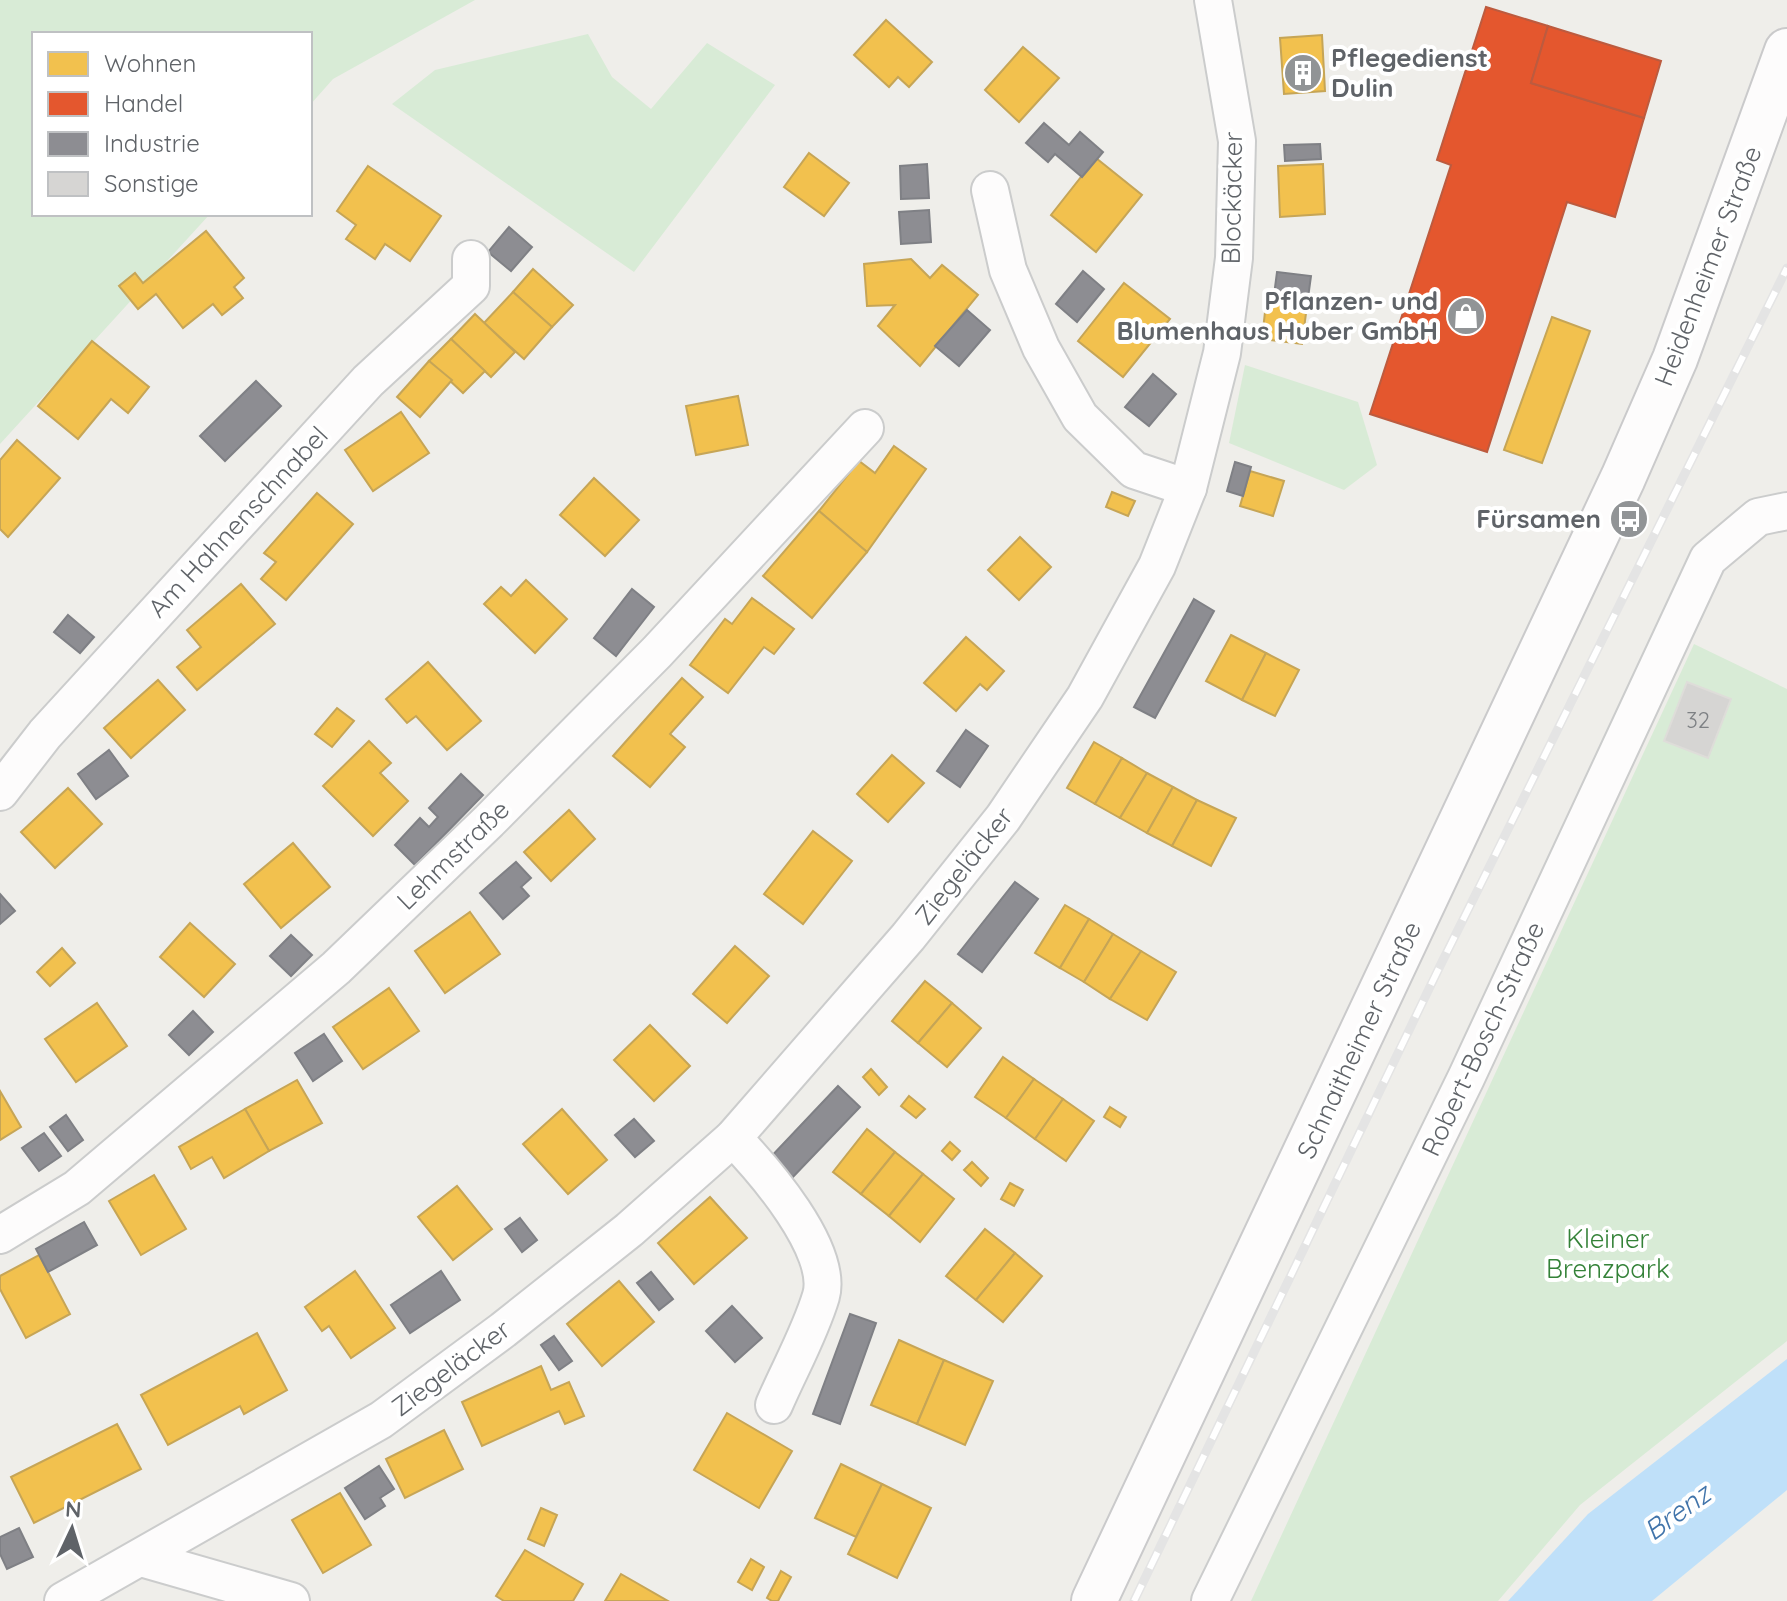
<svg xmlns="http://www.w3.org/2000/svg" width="1787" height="1601" font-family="Quicksand,sans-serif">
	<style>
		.green { fill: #d8ebd6 }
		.water { fill: #bfe0f9 }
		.homes { fill: #f2c14e; stroke: #c6a556; stroke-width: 2 }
		.shops { fill: #e4572e; stroke: #bc5b3f; stroke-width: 2 }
		.industry { fill: #8d8d92; stroke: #7f8085; stroke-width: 2 }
		.building { fill: #d6d5d3; stroke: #deddd9; stroke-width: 2 }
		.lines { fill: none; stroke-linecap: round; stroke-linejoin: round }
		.street-casing { stroke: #cbcccc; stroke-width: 40 }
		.secondary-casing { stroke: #cacacb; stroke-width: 48 }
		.street { stroke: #fdfcfc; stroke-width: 36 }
		.secondary { stroke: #fdfcfc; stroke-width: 44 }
		.rail-casing { stroke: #e4e4e4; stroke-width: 9 }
		.rail { stroke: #fff; stroke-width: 6; stroke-dasharray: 18; stroke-linecap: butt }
		.labels { text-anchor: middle; stroke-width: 8; stroke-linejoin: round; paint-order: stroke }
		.number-label { font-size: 22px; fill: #7e8184 }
		.poi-label { font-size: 26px; font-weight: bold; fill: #5f6368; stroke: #fff; text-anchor: end }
		.street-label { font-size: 26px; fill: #5f6368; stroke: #fff }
		.park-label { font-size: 26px; fill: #348238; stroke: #fff }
		.water-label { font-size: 28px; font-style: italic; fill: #4174aa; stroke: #fff }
	</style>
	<rect width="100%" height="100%" fill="#efeeea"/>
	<g class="green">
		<path d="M0,0H475L333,79L310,105V34H34V214H210L0,444Z"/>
		<path d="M588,34L612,77L651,109L707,43L775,85L634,272L392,104L435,70Z"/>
		<path d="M1245,365L1358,402L1377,465L1344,490L1229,443Z"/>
		<path d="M1694,644L1787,689V1341L1580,1505L1498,1601H1251Z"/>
	</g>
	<path class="water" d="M1787,1359V1490L1652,1601H1508L1588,1514Z"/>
	<g class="homes">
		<path d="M886,20L932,62L909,87L898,77L889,87L854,55Z"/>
		<path d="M1322,35L1325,91L1284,94L1280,38Z"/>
		<path d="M1023,47L1059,78L1019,122L985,90Z"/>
		<path d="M809,153L849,183L824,216L784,187Z"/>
		<path d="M1096,158L1142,195L1096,252L1051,215Z"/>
		<path d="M1323,164L1325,214L1280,217L1278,166Z"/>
		<path d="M368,166L441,216L410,261L385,244L375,259L346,239L356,225L337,211Z"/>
		<path d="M206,231L244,278L234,287L243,298L222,315L213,304L183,328L156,294L138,309L119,286L135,273L143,283Z"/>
		<path d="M911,259L930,278L942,265L978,295L920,366L878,326L895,305L867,306L864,264Z"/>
		<path d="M533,269L573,305L552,327L513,292Z"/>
		<path d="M1124,283L1170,319L1123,377L1078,341Z"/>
		<path d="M513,292L552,327L524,359L484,323Z"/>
		<path d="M1267,294L1308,298L1302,344L1262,339Z"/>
		<path d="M475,314L515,352L491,377L451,339Z"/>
		<path d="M1552,317L1590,331L1542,463L1504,450Z"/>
		<path d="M451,339L485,371L463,393L429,361Z"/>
		<path d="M92,341L149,387L128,413L111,399L78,439L38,406Z"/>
		<path d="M429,361L452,380L420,417L397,397Z"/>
		<path d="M738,396L748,445L696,455L686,406Z"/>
		<path d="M401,412L429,453L373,491L345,450Z"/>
		<path d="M17,440L60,478L8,537L0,529V460Z"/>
		<path d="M894,446L926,469L867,552L819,511L859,461L875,473Z"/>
		<path d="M1250,471L1284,481L1273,516L1240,506Z"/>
		<path d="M594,478L639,520L605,556L560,515Z"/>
		<path d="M1112,492L1135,501L1128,516L1106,507Z"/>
		<path d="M317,493L353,524L286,600L261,579L276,562L264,553Z"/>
		<path d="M819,511L867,552L812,618L763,576Z"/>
		<path d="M1020,537L1051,567L1019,600L988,570Z"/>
		<path d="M526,580L567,619L535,653L484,604L501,587L511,596Z"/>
		<path d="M241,584L275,624L197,690L177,667L201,647L187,630Z"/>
		<path d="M752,598L794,629L774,654L764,647L728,693L690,665L725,619L732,624Z"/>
		<path d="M1231,635L1266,653L1242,700L1206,681Z"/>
		<path d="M966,637L1004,671L987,690L980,684L956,711L924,683Z"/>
		<path d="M1266,653L1299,670L1275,716L1242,700Z"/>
		<path d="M428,662L481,721L447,750L416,716L407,723L386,699Z"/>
		<path d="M682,678L703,697L670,734L685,747L650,787L613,756Z"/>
		<path d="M158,680L185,710L131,758L104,728Z"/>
		<path d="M337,708L354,721L332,747L315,734Z"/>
		<path d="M369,741L391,763L380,773L408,801L373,836L323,786Z"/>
		<path d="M1094,742L1122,758L1095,804L1067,788Z"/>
		<path d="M892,755L924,783L888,822L857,794Z"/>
		<path d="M1122,758L1147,773L1120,818L1095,804Z"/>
		<path d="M1147,773L1173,787L1147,833L1120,818Z"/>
		<path d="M1173,787L1197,800L1172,846L1147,833Z"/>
		<path d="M68,788L102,824L55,868L21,832Z"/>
		<path d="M1197,800L1236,818L1211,866L1172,846Z"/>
		<path d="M569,810L595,839L551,881L524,852Z"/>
		<path d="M813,831L852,861L803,924L764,894Z"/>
		<path d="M293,843L330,887L281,928L244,884Z"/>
		<path d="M1065,905L1089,919L1060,968L1035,953Z"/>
		<path d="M470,912L500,954L445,993L415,951Z"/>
		<path d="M1089,919L1113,934L1084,982L1060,968Z"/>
		<path d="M190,923L235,964L204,997L160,957Z"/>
		<path d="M1113,934L1141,951L1110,999L1084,982Z"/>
		<path d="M735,946L769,976L727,1023L693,994Z"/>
		<path d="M62,948L75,963L50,986L37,972Z"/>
		<path d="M1141,951L1176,972L1147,1020L1110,999Z"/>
		<path d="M925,981L952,1003L918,1043L892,1021Z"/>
		<path d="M389,988L419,1031L363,1069L333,1027Z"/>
		<path d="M97,1003L127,1046L76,1082L45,1039Z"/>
		<path d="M952,1003L981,1028L947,1067L918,1043Z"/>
		<path d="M650,1025L690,1066L654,1101L614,1060Z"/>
		<path d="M1003,1057L1034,1079L1006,1118L975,1097Z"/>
		<path d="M871,1069L887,1087L879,1095L863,1077Z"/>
		<path d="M1034,1079L1063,1099L1035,1139L1006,1118Z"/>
		<path d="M297,1080L322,1123L269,1151L245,1109Z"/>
		<path d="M0,1091L21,1127L0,1140Z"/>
		<path d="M909,1096L925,1109L916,1118L901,1106Z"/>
		<path d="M1063,1099L1094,1121L1066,1161L1035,1139Z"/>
		<path d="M1110,1107L1126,1117L1120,1127L1104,1117Z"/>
		<path d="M245,1109L269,1151L224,1178L212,1157L191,1169L179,1147Z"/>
		<path d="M562,1109L607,1160L568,1194L523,1144Z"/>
		<path d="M867,1129L895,1152L861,1194L833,1172Z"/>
		<path d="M950,1142L960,1151L952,1160L942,1151Z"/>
		<path d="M895,1152L923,1174L889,1216L861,1194Z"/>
		<path d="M972,1162L988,1178L981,1186L964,1170Z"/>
		<path d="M923,1174L954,1199L920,1242L889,1216Z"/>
		<path d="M154,1175L186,1229L141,1255L109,1201Z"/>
		<path d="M1010,1183L1023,1190L1014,1206L1001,1199Z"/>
		<path d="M457,1186L492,1229L453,1260L418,1217Z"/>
		<path d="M710,1197L747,1238L694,1284L658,1243Z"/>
		<path d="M985,1229L1015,1253L976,1300L946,1276Z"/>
		<path d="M1015,1253L1042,1276L1003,1322L976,1300Z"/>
		<path d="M39,1255L70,1314L26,1338L0,1289V1276Z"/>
		<path d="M355,1271L395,1328L351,1358L329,1326L322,1331L305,1307Z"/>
		<path d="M619,1281L654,1322L602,1366L567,1324Z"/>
		<path d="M257,1333L287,1390L244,1414L240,1406L168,1445L141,1395Z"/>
		<path d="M899,1340L944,1360L917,1424L871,1405Z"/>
		<path d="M944,1360L993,1381L965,1445L917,1424Z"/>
		<path d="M541,1366L551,1390L569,1382L584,1416L565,1424L559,1411L482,1446L462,1402Z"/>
		<path d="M727,1413L792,1451L759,1508L694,1470Z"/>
		<path d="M117,1424L141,1469L34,1523L11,1477Z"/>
		<path d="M444,1430L463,1469L405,1498L386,1459Z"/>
		<path d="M841,1464L882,1484L856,1537L815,1518Z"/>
		<path d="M882,1484L931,1508L897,1578L848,1554Z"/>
		<path d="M340,1493L371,1545L323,1573L292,1520Z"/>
		<path d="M541,1508L557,1515L544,1546L528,1539Z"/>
		<path d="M525,1550L583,1584L573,1601H504L496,1596Z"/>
		<path d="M751,1559L764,1567L752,1590L738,1582Z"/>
		<path d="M781,1571L791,1577L778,1601H772L767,1598Z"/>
		<path d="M621,1574L668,1601H605Z"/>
	</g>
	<g class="shops">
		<path d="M1486,7L1548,26L1531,83L1644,118L1615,217L1567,202L1487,452L1370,414L1451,165L1437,160Z"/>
		<path d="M1548,26L1661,61L1644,118L1531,83Z"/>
	</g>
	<g class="industry">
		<path d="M1044,123L1069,145L1080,132L1103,152L1082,177L1055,154L1048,162L1026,143Z"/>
		<path d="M1320,144L1321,159L1285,161L1284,145Z"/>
		<path d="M927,164L929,198L901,199L900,166Z"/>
		<path d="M929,210L931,242L901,244L899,212Z"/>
		<path d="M509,227L532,247L511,271L488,252Z"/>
		<path d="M1083,271L1104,289L1077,322L1056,304Z"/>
		<path d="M1277,272L1311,276L1308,298L1274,295Z"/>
		<path d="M967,310L990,330L959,366L935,346Z"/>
		<path d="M1153,374L1176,394L1149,426L1125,407Z"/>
		<path d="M256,381L281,406L225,461L200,436Z"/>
		<path d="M1235,462L1251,467L1243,496L1227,491Z"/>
		<path d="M632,589L654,607L616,656L594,638Z"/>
		<path d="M1194,599L1214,611L1155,718L1134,707Z"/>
		<path d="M68,615L94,637L80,653L54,632Z"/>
		<path d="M966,730L988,746L960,787L937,771Z"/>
		<path d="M109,750L128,776L96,799L78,774Z"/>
		<path d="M461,774L483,795L415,865L395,845L420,818L429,827L438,817L429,808Z"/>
		<path d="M516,862L531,878L521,887L529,896L503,919L480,893Z"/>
		<path d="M1015,882L1038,899L982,972L958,954Z"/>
		<path d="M0,894L15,911L0,924Z"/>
		<path d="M291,935L312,955L291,976L270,956Z"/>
		<path d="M193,1011L213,1032L189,1055L169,1035Z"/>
		<path d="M324,1034L342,1061L313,1081L295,1053Z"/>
		<path d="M838,1086L860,1107L789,1181L767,1161Z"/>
		<path d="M66,1115L83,1140L68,1151L50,1127Z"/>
		<path d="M634,1119L654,1141L635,1157L615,1135Z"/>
		<path d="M44,1133L61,1156L39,1171L22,1148Z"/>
		<path d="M520,1218L537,1240L522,1252L505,1229Z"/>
		<path d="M84,1222L97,1245L48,1272L36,1249Z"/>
		<path d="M441,1271L460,1300L410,1333L391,1305Z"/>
		<path d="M651,1272L673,1299L659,1310L637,1283Z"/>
		<path d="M732,1306L762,1338L735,1362L706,1331Z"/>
		<path d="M850,1314L876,1323L840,1424L813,1414Z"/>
		<path d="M554,1336L572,1361L559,1370L541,1345Z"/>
		<path d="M379,1466L394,1489L380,1498L385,1506L365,1519L345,1488Z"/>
		<path d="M19,1528L33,1557L7,1569L0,1554V1537Z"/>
	</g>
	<path class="building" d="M1687,682L1731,699L1708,758L1664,741Z"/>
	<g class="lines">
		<g class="street-casing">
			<g id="street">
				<path d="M990,190L1008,270L1041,348L1080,417L1134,470L1188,488"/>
				<path d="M0,792L45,734L368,381L471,286V259"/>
				<path d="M733,1138C763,1169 834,1250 821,1296C810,1333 789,1370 774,1405"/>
				<path d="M0,1235L77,1188L336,968L489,821L657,652L865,428"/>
				<path d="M141,1558L291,1601"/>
				<path d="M63,1601L381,1420L503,1330L629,1230L733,1138L908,937L1003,818L1085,697L1157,566L1188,488L1222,353L1234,258L1237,141L1213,0"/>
				<path d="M1210,1601L1466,1078L1708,559L1758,517L1787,511"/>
			</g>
		</g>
		<g class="secondary-casing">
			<path id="secondary" d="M1094,1601L1623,478L1675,359L1787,51"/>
		</g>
		<use href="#street" class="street"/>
		<use href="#secondary" class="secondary"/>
		<g class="rail-casing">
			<path id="rail" d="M1134,1601L1440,966L1787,268"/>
		</g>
		<use href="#rail" class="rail"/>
	</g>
	<defs>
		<g id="building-disc" transform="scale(2)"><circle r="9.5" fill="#919496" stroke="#fff"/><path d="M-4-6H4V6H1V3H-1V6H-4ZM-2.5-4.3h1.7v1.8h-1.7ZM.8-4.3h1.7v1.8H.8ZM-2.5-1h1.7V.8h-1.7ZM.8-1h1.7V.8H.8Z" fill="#fff"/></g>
		<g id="shop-disc" transform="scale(2)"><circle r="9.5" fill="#919496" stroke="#fff"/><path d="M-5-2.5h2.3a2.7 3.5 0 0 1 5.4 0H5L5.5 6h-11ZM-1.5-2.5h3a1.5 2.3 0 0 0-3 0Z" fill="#fff"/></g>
		<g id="bus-disc" transform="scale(2)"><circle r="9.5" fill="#919496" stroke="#fff"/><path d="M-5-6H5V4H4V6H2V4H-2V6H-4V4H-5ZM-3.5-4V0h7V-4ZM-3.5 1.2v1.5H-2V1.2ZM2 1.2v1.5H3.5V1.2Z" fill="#fff"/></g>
	</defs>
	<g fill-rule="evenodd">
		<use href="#building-disc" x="1303" y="73"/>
		<use href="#shop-disc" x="1466" y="316"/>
		<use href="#bus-disc" x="1629" y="519"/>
	</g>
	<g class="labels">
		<g class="number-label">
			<text x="1698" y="728">32</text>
		</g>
		<g class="poi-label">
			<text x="1331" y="67" text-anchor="start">Pflegedienst<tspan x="1331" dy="30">Dulin</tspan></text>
			<text x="1438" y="310">Pflanzen- und<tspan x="1438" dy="30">Blumenhaus Huber GmbH</tspan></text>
			<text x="1601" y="528">Fürsamen</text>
		</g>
		<g class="street-label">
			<text transform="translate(1232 198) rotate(-89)" y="9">Blockäcker</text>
			<text transform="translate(1708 266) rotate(-69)" y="9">Heidenheimer Straße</text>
			<text transform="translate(238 522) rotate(-47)" y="9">Am Hahnenschnabel</text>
			<text transform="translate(453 855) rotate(-44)" y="9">Lehmstraße</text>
			<text transform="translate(964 866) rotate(-52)" y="9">Ziegeläcker</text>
			<text transform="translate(1483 1039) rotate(-65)" y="9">Robert-Bosch-Straße</text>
			<text transform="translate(1359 1040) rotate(-65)" y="9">Schnaitheimer Straße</text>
			<text transform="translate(451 1368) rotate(-37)" y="9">Ziegeläcker</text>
		</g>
		<g class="park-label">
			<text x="1608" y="1248">Kleiner<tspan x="1608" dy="30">Brenzpark</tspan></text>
		</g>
		<g class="water-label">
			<text transform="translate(1677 1512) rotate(-36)" y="10">Brenz</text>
		</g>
	</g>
	<rect x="32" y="32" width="280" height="184" fill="#ffffff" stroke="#bfc1c3" stroke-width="2"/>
	<rect x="48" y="52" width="40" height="24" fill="#f2c14e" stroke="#bfc1c3" stroke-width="2"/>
	<text x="104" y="72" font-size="24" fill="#5f6368">Wohnen</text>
	<rect x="48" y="92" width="40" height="24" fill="#e4572e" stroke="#bfc1c3" stroke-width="2"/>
	<text x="104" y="112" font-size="24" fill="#5f6368">Handel</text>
	<rect x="48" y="132" width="40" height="24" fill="#8d8d92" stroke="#bfc1c3" stroke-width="2"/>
	<text x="104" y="152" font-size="24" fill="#5f6368">Industrie</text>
	<rect x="48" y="172" width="40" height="24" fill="#d6d5d3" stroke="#bfc1c3" stroke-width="2"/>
	<text x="104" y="192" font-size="24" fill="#5f6368">Sonstige</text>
	<g transform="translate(72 1529) rotate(4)" stroke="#ffffff" stroke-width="6" paint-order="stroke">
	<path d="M0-6L14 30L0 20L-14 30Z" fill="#5f6368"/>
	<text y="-12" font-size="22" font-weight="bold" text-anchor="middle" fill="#5f6368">N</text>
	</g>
</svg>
